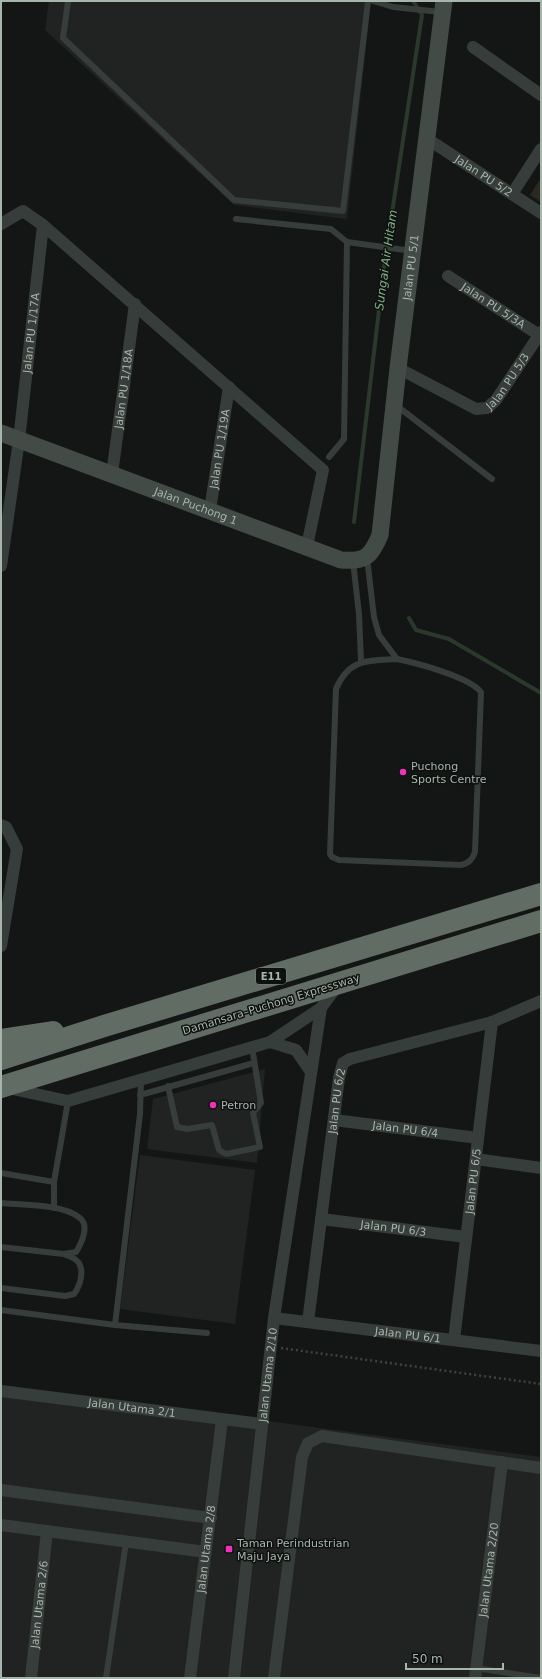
<svg xmlns="http://www.w3.org/2000/svg" width="542" height="1679" font-family="'DejaVu Sans',sans-serif">
	<style>
		.built { fill: #202322 }
		.grass { fill: url(#grass-tufts) }
		.lines { fill: none; stroke-linecap: round; stroke-linejoin: round }
		.stream { stroke: #2a392b; stroke-width: 4 }
		.path { stroke: #3d443f; stroke-width: 2.5; stroke-dasharray: 2 3; stroke-linecap: butt }
		.lane { stroke: #373d3a; stroke-width: 6 }
		.street { stroke: #373d3a; stroke-width: 12 }
		.secondary { stroke: #434b46; stroke-width: 17 }
		.highway { stroke: #616c65; stroke-width: 22 }
		.poi-dot { fill: #f032bb; stroke: #0f1110; stroke-width: 1.5 }
		.labels { text-anchor: middle; stroke-width: 3; stroke-linejoin: round; paint-order: stroke }
		.shield { fill: #0f1110; stroke: #79847c; stroke-width: 1 }
		.shield-label { font-size: 10px; font-weight: bold; fill: #a6b6ab }
		.street-label { font-size: 11px; fill: #a6b6ab; stroke: #0f1110 }
		.poi-label { font-size: 11px; fill: #a6b6ab; stroke: #0f1110; text-anchor: start }
		.water-label { font-size: 12px; font-style: italic; fill: #7db181; stroke: #0f1110 }
	</style>
	<defs>
		<pattern id="grass-tufts" width="24" height="20" patternUnits="userSpaceOnUse"><rect width="24" height="20" fill="#2b2822"/><path d="M3 7l-1-3M5 7V3M7 7l1-3M15 17l-1-3M17 17v-4M19 17l1-3" fill="none" stroke="#47453f"/></pattern>
	</defs>
	<rect width="100%" height="100%" fill="#141615"/>
	<g class="built">
		<path d="M49,1H371L347,219L234,205L45,30Z"/>
		<path d="M265,1069L257,1163L147,1149L153,1099Z"/>
		<path d="M140,1155L255,1170L235,1324L120,1309Z"/>
		<path d="M1,1386L541,1457V1678H1Z"/>
	</g>
	<path class="grass" d="M541,178V202L530,195Z"/>
	<g class="lines">
		<g class="stream">
			<path d="M354,522L385,259L422,15L413,1"/>
			<path d="M409,618L416,630L449,639L541,693"/>
		</g>
		<path class="path" d="M281,1348L541,1384"/>
		<g class="lane">
			<path d="M68,1L63,38L234,200L343,211L368,1"/>
			<path d="M373,1L393,7L441,12"/>
			<path d="M236,219L331,229L347,242"/>
			<path d="M397,406L492,479"/>
			<path d="M329,457L344,439L347,242L412,251"/>
			<path d="M367,558L374,617L379,635L397,659"/>
			<path d="M353,561L359,614L361,661"/>
			<path d="M397,659C417,663 469,677 481,692L475,852C472,860 469,863 461,865L339,860L332,857L330,854L336,689C349,658 368,661 397,659Z"/>
			<path d="M168,1086L177,1127L187,1129L212,1125L219,1150L226,1154L260,1147L253,1113L261,1103L252,1047"/>
			<path d="M140,1095L254,1063"/>
			<path d="M1,1173L54,1182"/>
			<path d="M1,1203C22,1205 64,1204 80,1218C90,1226 81,1244 76,1252L64,1254L1,1247"/>
			<path d="M54,1208V1182L68,1101"/>
			<path d="M1,1288L65,1296L74,1294C80,1286 86,1268 76,1260C73,1257 68,1256 64,1254"/>
			<path d="M1,1310L115,1325L140,1114L141,1079"/>
			<path d="M115,1325L207,1333"/>
			<path d="M476,1668L541,1678"/>
			<path d="M106,1678L126,1542"/>
		</g>
		<g class="street">
			<path d="M473,47L541,95"/>
			<path id="s1" d="M426,138L541,213"/>
			<path d="M512,194L541,149"/>
			<path d="M1,224L23,211L43,225L323,470L307,546"/>
			<path id="s2" d="M448,276L539,335"/>
			<path id="s3" d="M398,368L476,409L487,408L496,400L541,332"/>
			<path id="s4" d="M112,474L135,304"/>
			<path id="s5" d="M210,510L229,387"/>
			<path id="s6" d="M1,566L19,440L43,225"/>
			<path d="M1,825L6,827L17,849L1,946"/>
			<path d="M270,1042L296,1050L311,1072"/>
			<path d="M8,1088L68,1101L270,1042L321,1008"/>
			<path id="s7" d="M334,1120L478,1138"/>
			<path d="M476,1159L541,1168"/>
			<path id="s8" d="M321,1219L466,1237"/>
			<path id="s9" d="M274,1318L541,1351"/>
			<path id="s10" d="M308,1322L339,1078L343,1063L350,1059L492,1022L541,1001"/>
			<path id="s11" d="M454,1340L492,1022"/>
			<path id="s12" d="M1,1391L262,1424"/>
			<path d="M1,1490L211,1518"/>
			<path d="M1,1525L206,1552"/>
			<path id="s13" d="M31,1678L47,1531"/>
			<path id="s14" d="M190,1678L222,1420"/>
			<path id="s15" d="M234,1678L274,1318L321,1008L338,985"/>
			<path d="M274,1678L302,1457L308,1443L322,1436L541,1468"/>
			<path id="s16" d="M475,1678L502,1462"/>
		</g>
		<path class="secondary" id="s17" d="M1,433L341,560C365,562 371,557 380,535L398,368L444,1"/>
		<g class="highway">
			<path d="M1,1040L53,1032"/>
			<path d="M1,1059L104,1026L541,894"/>
			<path d="M1,1087L541,921"/>
		</g>
	</g>
	<g class="poi-dot">
		<circle cx="403" cy="772" r="4"/>
		<circle cx="213" cy="1105" r="4"/>
		<rect x="225" y="1545" width="8" height="8" rx="2"/>
	</g>
	<g class="labels">
		<rect class="shield" x="256" y="968" width="30" height="16" rx="3"/>
		<g class="shield-label">
			<text x="271" y="980">E11</text>
		</g>
		<g class="street-label">
			<text dy="4" stroke="none"><textPath href="#s1" startOffset="69">Jalan PU 5/2</textPath></text>
			<text dy="4" stroke="none"><textPath href="#s17" startOffset="684">Jalan PU 5/1</textPath></text>
			<text dy="4" stroke="none"><textPath href="#s2" startOffset="54">Jalan PU 5/3A</textPath></text>
			<text dy="4" stroke="none"><textPath href="#s6" startOffset="235">Jalan PU 1/17A</textPath></text>
			<text dy="4" stroke="none"><textPath href="#s3" startOffset="133">Jalan PU 5/3</textPath></text>
			<text dy="4" stroke="none"><textPath href="#s4" startOffset="86">Jalan PU 1/18A</textPath></text>
			<text dy="4" stroke="none"><textPath href="#s5" startOffset="62">Jalan PU 1/19A</textPath></text>
			<text dy="4" stroke="none"><textPath href="#s17" startOffset="208">Jalan Puchong 1</textPath></text>
			<text transform="translate(271 1004) rotate(-17)" y="4">Damansara–Puchong Expressway</text>
			<text dy="4" stroke="none"><textPath href="#s10" startOffset="223">Jalan PU 6/2</textPath></text>
			<text dy="4" stroke="none"><textPath href="#s7" startOffset="72">Jalan PU 6/4</textPath></text>
			<text dy="4" stroke="none"><textPath href="#s11" startOffset="160">Jalan PU 6/5</textPath></text>
			<text dy="4" stroke="none"><textPath href="#s8" startOffset="73">Jalan PU 6/3</textPath></text>
			<text dy="4" stroke="none"><textPath href="#s9" startOffset="135">Jalan PU 6/1</textPath></text>
			<text dy="4" stroke="none"><textPath href="#s15" startOffset="305">Jalan Utama 2/10</textPath></text>
			<text dy="4" stroke="none"><textPath href="#s12" startOffset="132">Jalan Utama 2/1</textPath></text>
			<text dy="4" stroke="none"><textPath href="#s14" startOffset="130">Jalan Utama 2/8</textPath></text>
			<text dy="4" stroke="none"><textPath href="#s16" startOffset="109">Jalan Utama 2/20</textPath></text>
			<text dy="4" stroke="none"><textPath href="#s13" startOffset="74">Jalan Utama 2/6</textPath></text>
		</g>
		<g class="poi-label">
			<text x="411" y="770">Puchong<tspan x="411" dy="13">Sports Centre</tspan></text>
			<text x="221" y="1109">Petron</text>
			<text x="237" y="1547">Taman Perindustrian<tspan x="237" dy="13">Maju Jaya</tspan></text>
		</g>
		<g class="water-label">
			<text transform="translate(386 260) rotate(-82)" y="4">Sungai Air Hitam</text>
		</g>
	</g>
	<rect width="542" height="1679" fill="none" stroke="#a6b6ab" stroke-width="4"/>
	<path d="M406 1663v6h97v-6" fill="none" stroke="#a6b6ab" stroke-width="2"/>
	<text x="412" y="1663" font-size="12" fill="#a6b6ab" stroke="#0f1110" stroke-width="3" paint-order="stroke">50 m</text>
</svg>
